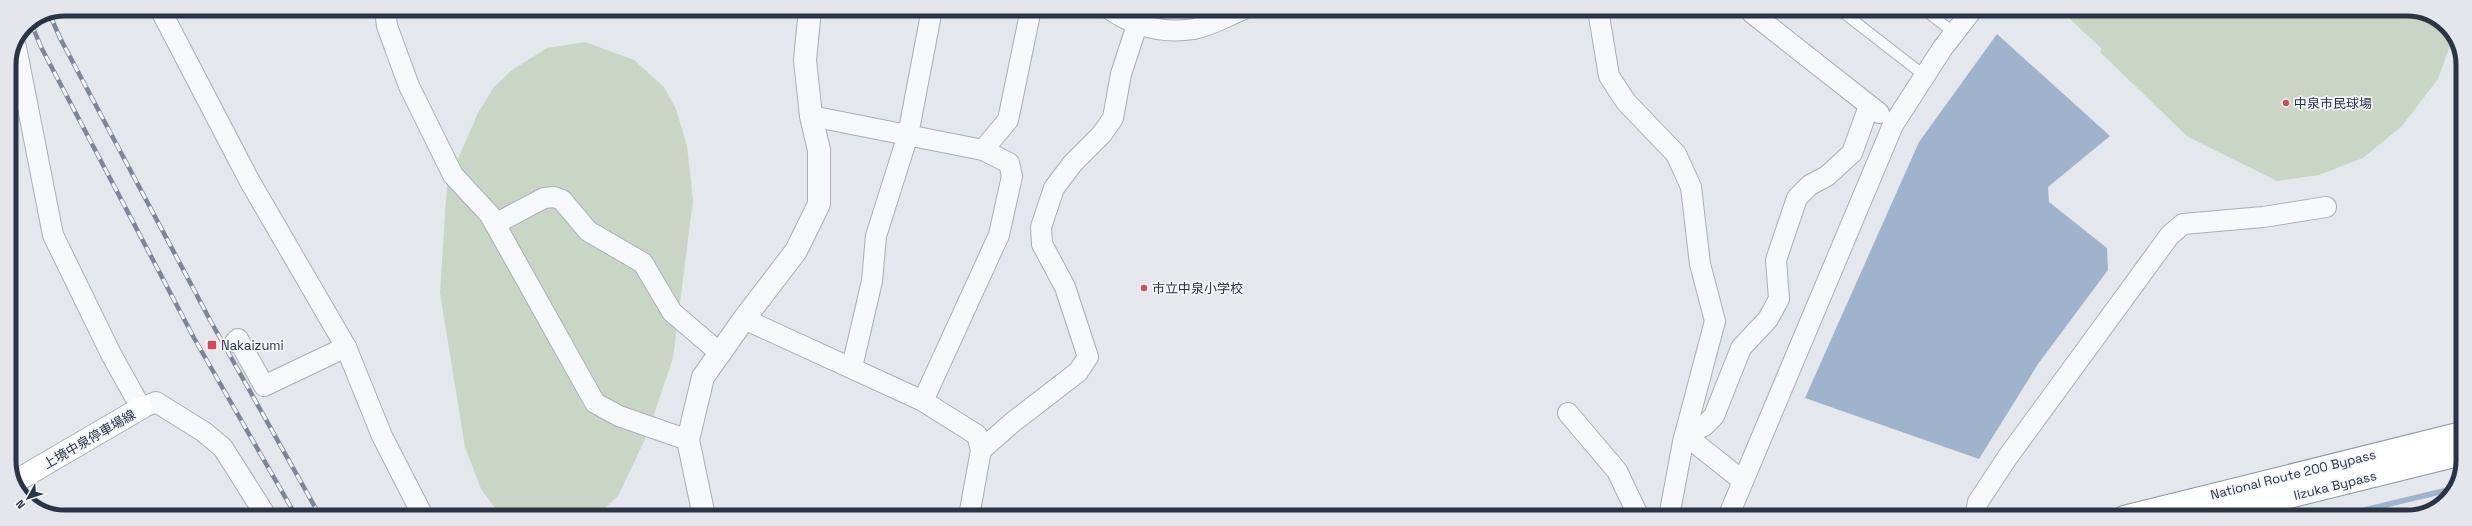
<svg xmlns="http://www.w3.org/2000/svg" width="2472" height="526" font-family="'Space Grotesk','Noto Sans JP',sans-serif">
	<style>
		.green { fill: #c9d6c5 }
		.water { fill: #9fb4cc }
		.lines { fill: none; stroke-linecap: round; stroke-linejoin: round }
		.stream { stroke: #9fb4cc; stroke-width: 5.5 }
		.service-casing { stroke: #a9aeb7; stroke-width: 12 }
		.minor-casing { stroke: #a9aeb7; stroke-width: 22 }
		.tertiary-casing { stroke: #a9aeb7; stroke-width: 24 }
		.secondary-casing { stroke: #a9aeb7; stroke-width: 24 }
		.trunk-casing { stroke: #8b94a3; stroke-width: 24 }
		.service { stroke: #f7f8fa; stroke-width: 10 }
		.minor { stroke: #f7f8fa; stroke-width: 20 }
		.tertiary { stroke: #f7f8fa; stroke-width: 22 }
		.secondary { stroke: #fff; stroke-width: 22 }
		.trunk { stroke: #fff; stroke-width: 22 }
		.rail-casing { stroke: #7d8696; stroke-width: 4.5 }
		.rail { stroke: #f4f6f9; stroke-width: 3; stroke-dasharray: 9; stroke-linecap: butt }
		.poi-dot { fill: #d1495b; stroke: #f4f6f9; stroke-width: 1.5 }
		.labels { text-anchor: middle; stroke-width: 3.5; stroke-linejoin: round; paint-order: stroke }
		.poi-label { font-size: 13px; fill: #2b3445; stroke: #f4f6f9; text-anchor: start }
		.street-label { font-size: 13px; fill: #2b3445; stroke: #f4f6f9 }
		.rim { fill: none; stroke: #2b3445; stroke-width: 5 }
	</style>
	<rect width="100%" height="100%" fill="#e4e7ec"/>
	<g class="green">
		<path d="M2070,10H2417L2449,28L2453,38L2438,79L2402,126L2363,158L2319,175L2277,181L2188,137L2100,52L2102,49L2070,19Z"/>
		<path d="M585,42L634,60L664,87L676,109L687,146L693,200L673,358L647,435L618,496L596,516H506L495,508L481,489L465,447L440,293L447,184L478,113L494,87L512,70L547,48Z"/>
	</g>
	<path class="water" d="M1997,34L2110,136L2048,187L2049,202L2107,248L2108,270L2038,364L1979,459L1805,398L1919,142Z"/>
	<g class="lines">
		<path class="stream" d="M2335,517L2452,489"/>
		<g class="service-casing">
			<g id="service">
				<path d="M1840,10L1925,76"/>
				<path d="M1925,10L1954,33"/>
			</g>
		</g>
		<g class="minor-casing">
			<g id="minor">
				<path d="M160,9L249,180L346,347L382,436L423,516"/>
				<path d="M385,9L387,26L409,86L453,175L490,215L595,403L619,416L688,440"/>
				<path d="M1109,9C1134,26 1163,34 1194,29C1210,26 1227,16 1242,10"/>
				<path d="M1598,10L1609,76L1626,102L1676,154L1691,187L1700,264L1715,321L1683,442L1669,517"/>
				<path d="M1754,10L1752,13L1879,113"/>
				<path d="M16,47L53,235L111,354L141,408L156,402L204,432L223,448L266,516"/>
				<path d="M811,116L983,150L1009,163L1012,176L999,235L923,401"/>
				<path d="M983,150L1008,120L1031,9"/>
				<path d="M495,224L544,198L554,197L562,200L588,231L643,263L672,312L721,354"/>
				<path d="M744,319L923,401L977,435L981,450L969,516"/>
				<path d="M235,342L238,339L264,386L346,347"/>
				<path d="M852,367L872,281L876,236L908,135L932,9"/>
				<path d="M1568,413L1617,471L1639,517"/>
				<path d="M981,450L1013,422L1078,372L1088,357L1065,287L1042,244L1041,227L1054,188L1073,163L1102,134L1113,118L1121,74L1137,25"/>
				<path d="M1743,481L1685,435L1704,426L1714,416L1741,348L1768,319L1779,299L1776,260L1797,198L1810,185L1827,176L1852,153L1869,106"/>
				<path d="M1728,517L1893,125L1942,49L1972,10"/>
				<path d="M1975,517L1978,502L2007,458L2170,235L2183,224L2263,217L2326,207"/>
			</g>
		</g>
		<g class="tertiary-casing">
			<path id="tertiary" d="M704,516L688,440L703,377L744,319L796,251L819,204V150L811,116L805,60L810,9"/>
		</g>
		<g class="secondary-casing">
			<path id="secondary" d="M16,481L141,408"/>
		</g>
		<g class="trunk-casing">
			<g id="trunk">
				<path d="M2124,517L2462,433"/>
				<path d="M2208,517L2462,454"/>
			</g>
		</g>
		<use href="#service" class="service"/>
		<use href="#minor" class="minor"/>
		<use href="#tertiary" class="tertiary"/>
		<use href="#secondary" class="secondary"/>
		<use href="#trunk" class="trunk"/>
		<g class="rail-casing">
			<g id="rail">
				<path d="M50,15L60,38L210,320L320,516"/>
				<path d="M31,23L41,47L194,338L296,516"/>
			</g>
		</g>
		<use href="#rail" class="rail"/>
	</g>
	<g class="poi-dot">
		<circle cx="2286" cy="103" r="4"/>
		<circle cx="1144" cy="288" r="4"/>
		<rect x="207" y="340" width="10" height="10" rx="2"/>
	</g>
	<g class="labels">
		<g class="poi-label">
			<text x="2294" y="108">中泉市民球場</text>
			<text x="1152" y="293">市立中泉小学校</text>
			<text x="221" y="350">Nakaizumi</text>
		</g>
		<g class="street-label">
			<text transform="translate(89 439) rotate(-30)" y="5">上境中泉停車場線</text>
			<text transform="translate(2293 474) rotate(-14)" y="5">National Route 200 Bypass</text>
			<text transform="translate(2335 485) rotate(-14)" y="5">Iizuka Bypass</text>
		</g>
	</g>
	<path d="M0 0H2472V526H0ZM65 16H2407A49 49 0 0 1 2456 65V461A49 49 0 0 1 2407 510H65A49 49 0 0 1 16 461V65A49 49 0 0 1 65 16Z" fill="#e4e6eb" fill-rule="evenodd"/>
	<path class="rim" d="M65 16H2407A49 49 0 0 1 2456 65V461A49 49 0 0 1 2407 510H65A49 49 0 0 1 16 461V65A49 49 0 0 1 65 16Z"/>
	<g transform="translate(28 498) rotate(231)" stroke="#f4f6f9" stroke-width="3" paint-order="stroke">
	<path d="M0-3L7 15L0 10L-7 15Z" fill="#2b3445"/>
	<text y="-6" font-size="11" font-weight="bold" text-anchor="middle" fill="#2b3445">N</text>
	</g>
</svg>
